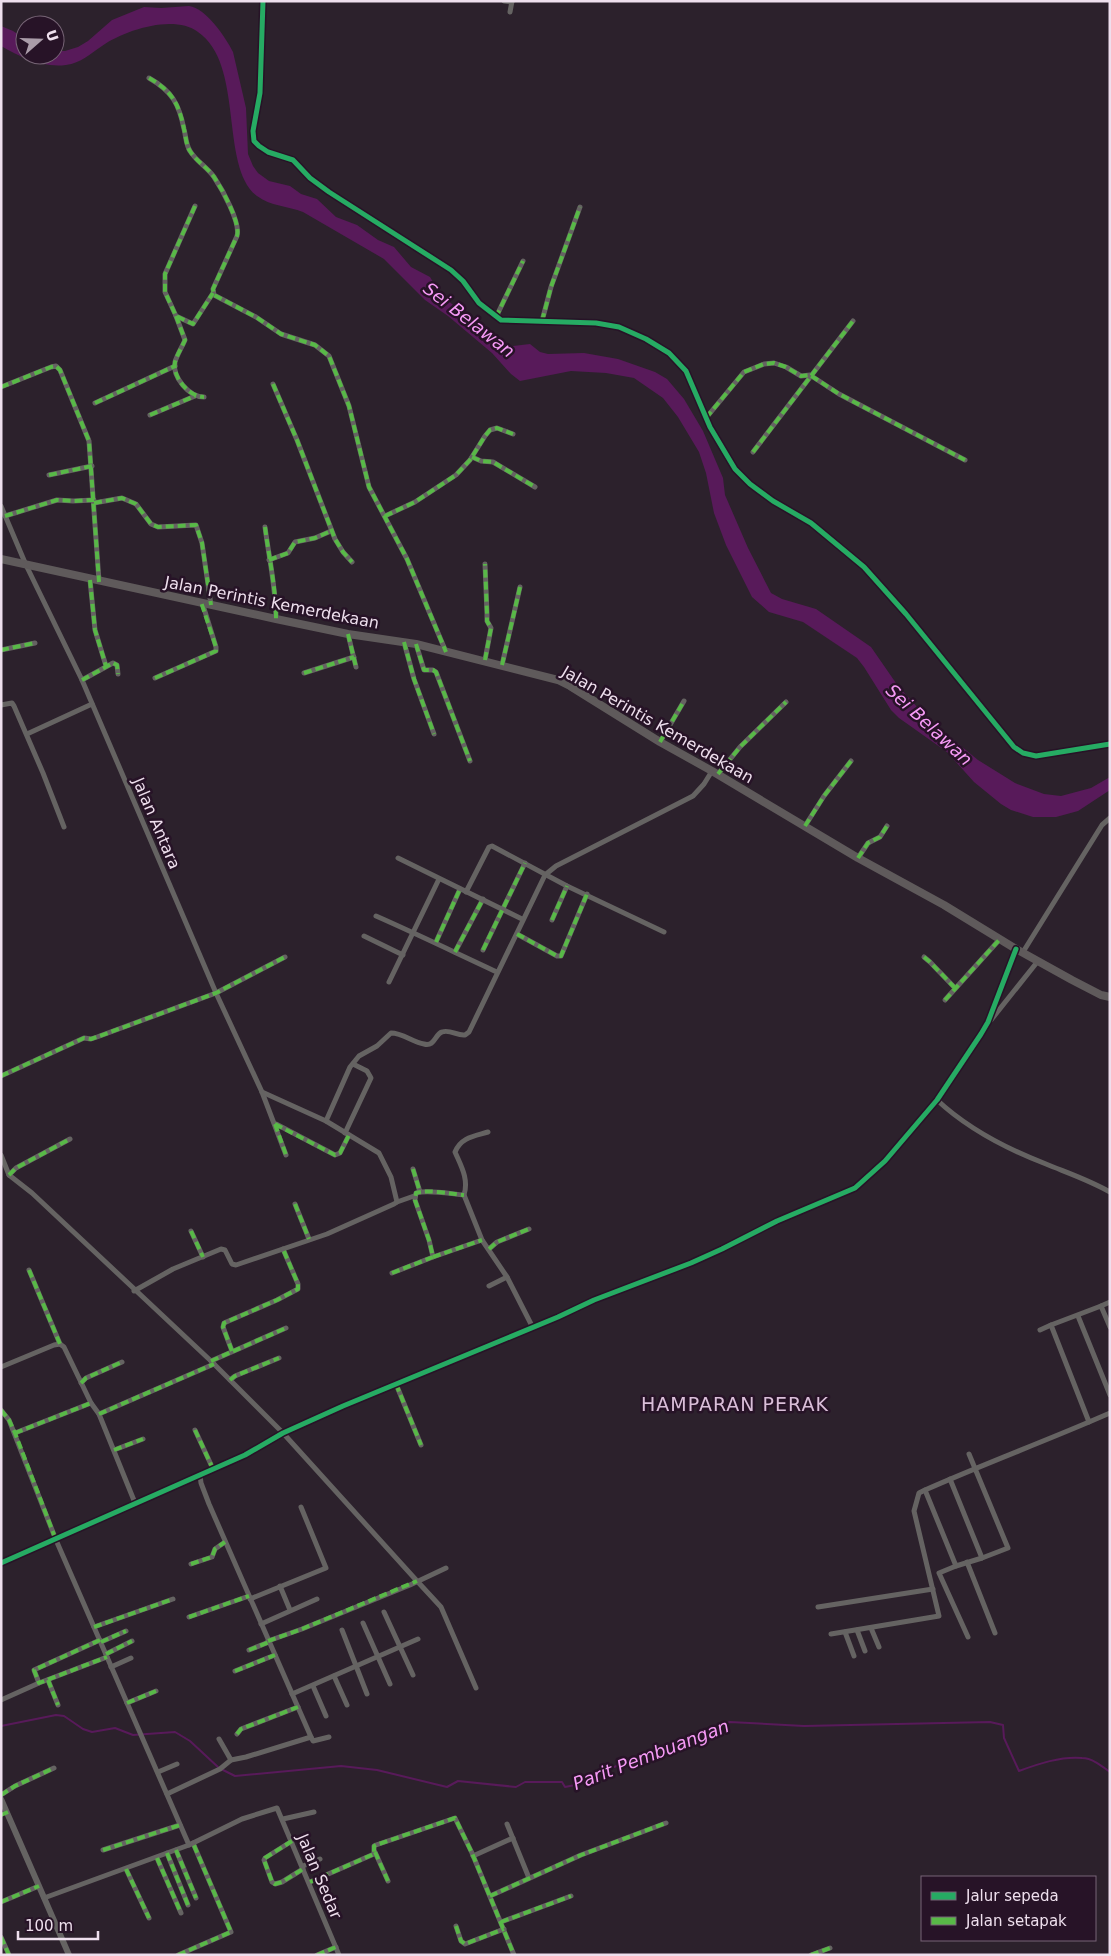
<svg xmlns="http://www.w3.org/2000/svg" width="1111" height="1956" font-family="'DejaVu Sans',sans-serif">
	<style>
		.water { fill: #581a5a }
		.lines { fill: none; stroke-linecap: round; stroke-linejoin: round }
		.stream { stroke: #581a5a; stroke-width: 2 }
		.minor { stroke: #656362; stroke-width: 5 }
		.tertiary { stroke: #656362; stroke-width: 6 }
		.primary { stroke: #5f5a5b; stroke-width: 8 }
		.quiet { stroke: #58b947; stroke-width: 4; stroke-dasharray: 8 4; stroke-linecap: butt }
		.cycleway-casing { stroke: #271327; stroke-width: 8 }
		.cycleway { stroke: #26ab63; stroke-width: 5 }
		.labels { text-anchor: middle; stroke-width: 5; stroke-linejoin: round; paint-order: stroke }
		.street-label { font-size: 16px; fill: #eedfed; stroke: #271327 }
		.water-label { font-size: 18px; font-style: italic; fill: #f69af6; stroke: #271327 }
		.quarter-label { font-size: 19px; letter-spacing: 1px; fill: #d9bed8; stroke: #271327 }
	</style>
	<rect width="100%" height="100%" fill="#2c212c"/>
	<path class="water" d="M189,6C206,8 226,38 233,52L246,108L248,154L253,166L258,173L269,181L290,186L301,194L317,199L336,217L357,225L378,240L394,247L411,267L430,277L441,295L485,331L505,343L513,346L530,344L540,352L548,354L584,353L618,359L655,372L667,379L684,399L703,431L723,478L725,495L748,548L771,593L782,599L816,609L871,647L898,686L928,719L978,760L1015,783L1044,794L1061,796L1091,788L1110,777V790L1078,811L1056,817H1033L1011,810L1001,804L974,782L947,752L899,718L891,710L864,667L857,658L803,622L769,612L752,597L726,545L714,513L706,473L699,452L678,417L663,398L634,378L606,373L571,371L520,381L511,374L492,353L448,316L425,300L384,259L303,212C288,206 270,206 257,196C219,167 245,64 198,32C174,14 125,30 102,46C90,54 81,63 66,65C42,68 21,57 1,46V26L13,31L25,39V55H55V51H65L78,47L88,41L112,20L144,7L161,8Z"/>
	<g class="lines">
		<path class="stream" d="M1,1726L56,1715L64,1716L83,1729L92,1732L115,1728L133,1735L175,1732L190,1741L219,1768L235,1776L341,1766L377,1770L447,1787L458,1781L516,1787L525,1782H562L565,1787L575,1785L596,1774L730,1722L804,1726L990,1722L1003,1725L1004,1738L1019,1771C1038,1764 1061,1756 1082,1758C1092,1758 1102,1766 1110,1772"/>
		<g class="minor">
			<path d="M263,1L260,93L253,131L254,141L259,146L268,152L293,160L310,178L329,192L451,270L463,281L479,303L501,320L596,323L619,327L646,339L669,353L686,371L710,427L735,469L750,484L773,501L811,523L864,567L906,614L1014,747L1023,753L1036,756L1110,744"/>
			<path d="M504,1L512,2"/>
			<path d="M510,12L512,1"/>
			<path d="M149,78C172,91 179,104 184,129C186,137 186,145 190,151C196,161 207,167 214,177C222,189 241,223 237,236L213,289L214,295L256,317L281,334L315,345L329,356L349,406L369,487L407,559L446,652"/>
			<path d="M195,206L165,274V292L176,316L193,324L213,293"/>
			<path d="M176,316L185,340C182,347 177,355 175,362C172,377 189,397 204,397"/>
			<path d="M498,318V313L523,261"/>
			<path d="M542,321L551,287L580,207"/>
			<path d="M273,384L297,440L335,539L343,552L352,562"/>
			<path d="M1,387L51,367L56,366L60,370L89,441L99,581"/>
			<path d="M95,403L175,366"/>
			<path d="M150,415L195,396"/>
			<path d="M706,418L744,372L764,364L774,363L786,367L801,376L810,375L839,394L965,460"/>
			<path d="M753,452L853,321"/>
			<path d="M472,457L481,461L493,462L535,487"/>
			<path d="M49,475L92,466"/>
			<path d="M94,503L122,498L136,504L151,524L158,527L196,525L202,543L211,605"/>
			<path d="M1,506L26,565L82,680L216,993L262,1092L286,1155"/>
			<path d="M5,516L57,500L73,501L94,500"/>
			<path d="M385,516L415,502L456,475L470,460L485,436L490,430L497,428L513,434"/>
			<path d="M265,527C269,558 276,588 276,619"/>
			<path d="M269,560L288,553L295,542L315,538L331,531"/>
			<path d="M90,580L95,630L106,666"/>
			<path d="M348,634L356,667"/>
			<path d="M404,642L414,679L434,734"/>
			<path d="M416,644L424,670H433L436,672L470,761"/>
			<path d="M1,650L35,643"/>
			<path d="M485,660L491,628L487,621V614L485,564"/>
			<path d="M502,665L520,587"/>
			<path d="M304,673L354,657"/>
			<path d="M155,678L216,651V647L202,602"/>
			<path d="M82,680L113,663L117,665L118,674"/>
			<path d="M1,705L12,703L14,706L43,773L64,827"/>
			<path d="M27,734L92,704"/>
			<path d="M660,742L684,701"/>
			<path d="M718,774L740,747L786,702"/>
			<path d="M805,826L824,796L851,761"/>
			<path d="M398,858L522,919"/>
			<path d="M858,858L868,843L880,837L887,826"/>
			<path d="M466,892L489,847L492,846L567,886L664,932"/>
			<path d="M376,916C417,934 456,953 497,972"/>
			<path d="M552,920L567,886"/>
			<path d="M517,934L557,956H561L587,894"/>
			<path d="M364,936L403,955"/>
			<path d="M436,942L460,889"/>
			<path d="M483,950L525,863"/>
			<path d="M455,952L483,899"/>
			<path d="M1023,952L1102,825L1110,818"/>
			<path d="M924,957L930,962L955,988"/>
			<path d="M389,982L439,879"/>
			<path d="M945,1000L1000,939"/>
			<path d="M991,1020L1038,961"/>
			<path d="M1,1076L84,1038L91,1039L97,1037L216,993L285,957"/>
			<path d="M262,1092L326,1121"/>
			<path d="M937,1100C968,1129 1007,1149 1046,1164C1068,1173 1089,1180 1110,1192"/>
			<path d="M276,1124L335,1155L340,1153L349,1135"/>
			<path d="M488,1132C475,1136 461,1137 455,1152C461,1166 469,1179 464,1195L482,1240L507,1277L532,1326"/>
			<path d="M345,1133L371,1078L367,1071L353,1064"/>
			<path d="M1,1155L9,1175L32,1193L211,1361L283,1433L417,1581L441,1607L476,1688"/>
			<path d="M413,1169L420,1192"/>
			<path d="M9,1175L16,1168L70,1139"/>
			<path d="M397,1202L414,1196"/>
			<path d="M295,1204L309,1239"/>
			<path d="M191,1231L203,1257"/>
			<path d="M489,1249L497,1242L529,1229"/>
			<path d="M433,1257L482,1240"/>
			<path d="M29,1270L60,1344"/>
			<path d="M392,1273L433,1257L429,1240L415,1200L416,1193C427,1189 451,1194 464,1195"/>
			<path d="M489,1286L507,1277"/>
			<path d="M134,1291L173,1269L221,1249L225,1250L232,1264L236,1265L327,1234L394,1204L397,1202L391,1177L379,1153L326,1121L350,1067L359,1056L377,1046L391,1033C402,1033 413,1042 424,1044C435,1047 435,1034 442,1032C450,1029 457,1036 465,1035L469,1032L545,875L556,866L693,796L704,784L712,771"/>
			<path d="M1101,1306L1110,1302"/>
			<path d="M1078,1316L1110,1395"/>
			<path d="M1110,1327L1101,1306L1051,1325L1089,1422L1110,1413"/>
			<path d="M1040,1330L1051,1325"/>
			<path d="M232,1351L223,1327L224,1323L277,1300L298,1289V1284L283,1249"/>
			<path d="M211,1361L286,1328"/>
			<path d="M1,1367L54,1345L60,1344L64,1347L91,1403L99,1414L135,1503"/>
			<path d="M230,1380L235,1376L279,1358"/>
			<path d="M81,1383L86,1378L122,1362"/>
			<path d="M396,1384L421,1445"/>
			<path d="M1,1410L9,1420L56,1540L189,1845L242,1819L277,1808L339,1955"/>
			<path d="M99,1414L214,1364"/>
			<path d="M195,1430L213,1469"/>
			<path d="M15,1433L91,1403"/>
			<path d="M114,1450L143,1439"/>
			<path d="M969,1454L1008,1548L982,1558L956,1566L925,1490C979,1466 1035,1445 1089,1422"/>
			<path d="M200,1475L201,1483L209,1504L311,1737"/>
			<path d="M950,1479L982,1558"/>
			<path d="M967,1562L995,1633"/>
			<path d="M1,1563L245,1455L283,1433L343,1406L558,1317L594,1300L691,1263L722,1249L777,1221L855,1188L885,1161L937,1100L981,1034L988,1022L1016,949"/>
			<path d="M191,1564L212,1557L215,1549L225,1542"/>
			<path d="M956,1566L939,1573L968,1637"/>
			<path d="M280,1586L290,1610"/>
			<path d="M250,1599L326,1568L301,1507"/>
			<path d="M818,1607L933,1589"/>
			<path d="M384,1612L413,1675"/>
			<path d="M189,1617L249,1596"/>
			<path d="M363,1623L390,1684"/>
			<path d="M261,1624L317,1599"/>
			<path d="M94,1627L173,1599"/>
			<path d="M871,1628L879,1647"/>
			<path d="M342,1630L367,1694"/>
			<path d="M857,1630L865,1651"/>
			<path d="M845,1632L854,1656"/>
			<path d="M831,1634L939,1616L914,1511L919,1493L925,1490"/>
			<path d="M268,1641L302,1629L410,1585L446,1568"/>
			<path d="M101,1642L126,1631"/>
			<path d="M249,1650L269,1642"/>
			<path d="M106,1654L132,1641"/>
			<path d="M111,1667L131,1658"/>
			<path d="M235,1671L275,1655"/>
			<path d="M334,1676L347,1705"/>
			<path d="M48,1680L58,1705"/>
			<path d="M39,1683L34,1670L100,1640"/>
			<path d="M313,1686L326,1716"/>
			<path d="M292,1694L418,1639"/>
			<path d="M1,1700L39,1683L107,1657"/>
			<path d="M127,1703L156,1691"/>
			<path d="M237,1734L241,1729L298,1707"/>
			<path d="M219,1739L231,1760"/>
			<path d="M158,1772L177,1764"/>
			<path d="M167,1794L220,1769L231,1760L246,1757L311,1737L313,1741L329,1737"/>
			<path d="M1,1795L15,1786L54,1768"/>
			<path d="M283,1819L314,1812"/>
			<path d="M507,1824L529,1878"/>
			<path d="M292,1841L265,1858L264,1860L272,1882L275,1884L282,1882L303,1869"/>
			<path d="M103,1850L180,1825"/>
			<path d="M176,1850L196,1898"/>
			<path d="M375,1852L388,1881"/>
			<path d="M167,1853L188,1905"/>
			<path d="M473,1856L513,1838"/>
			<path d="M157,1858L181,1913"/>
			<path d="M303,1866L320,1859"/>
			<path d="M126,1869L149,1918"/>
			<path d="M310,1882L374,1854V1846L376,1845L455,1818L472,1853L514,1955"/>
			<path d="M490,1896L581,1855L666,1823"/>
			<path d="M44,1898L189,1845"/>
			<path d="M1,1902L39,1886"/>
			<path d="M501,1922L571,1896"/>
			<path d="M456,1926L461,1941L465,1944L504,1929"/>
			<path d="M1,1937L9,1955"/>
			<path d="M178,1955L231,1932L193,1843"/>
			<path d="M317,1955L336,1947"/>
			<path d="M811,1955L830,1948"/>
		</g>
		<path class="tertiary" d="M1,1799L69,1955"/>
		<path class="primary" d="M1,559L276,619L348,634L416,644L558,680L570,686L660,742L712,771L858,858L944,905L1016,949L1072,980L1101,995L1110,997"/>
		<g class="quiet">
			<path d="M149,78C172,91 179,104 184,129C186,137 186,145 190,151C196,161 207,167 214,177C222,189 241,223 237,236L213,289L214,295L256,317L281,334L315,345L329,356L349,406L369,487L407,559L446,652"/>
			<path d="M195,206L165,274V292L176,316L193,324L213,293"/>
			<path d="M176,316L185,340C182,347 177,355 175,362C172,377 189,397 204,397"/>
			<path d="M498,318V313L523,261"/>
			<path d="M542,321L551,287L580,207"/>
			<path d="M273,384L297,440L335,539L343,552L352,562"/>
			<path d="M1,387L51,367L56,366L60,370L89,441L99,582"/>
			<path d="M95,403L175,366"/>
			<path d="M150,415L195,396"/>
			<path d="M706,418L744,372L764,364L774,363L786,367L801,376L810,375L839,394L965,460"/>
			<path d="M753,452L853,321"/>
			<path d="M472,457L481,461L493,462L535,487"/>
			<path d="M49,475L92,466"/>
			<path d="M94,503L122,498L136,504L151,524L158,527L196,525L202,543L211,605"/>
			<path d="M5,516L57,500L73,501L94,500"/>
			<path d="M385,516L415,502L456,475L470,460L485,436L490,430L497,428L513,434"/>
			<path d="M265,527C269,558 276,588 276,619"/>
			<path d="M269,560L288,553L295,542L315,538L331,531"/>
			<path d="M90,580L95,630L106,666"/>
			<path d="M348,634L356,667"/>
			<path d="M404,642L414,679L434,734"/>
			<path d="M416,644L424,670H433L436,672L470,761"/>
			<path d="M1,650L35,643"/>
			<path d="M485,660L491,628L487,621V614L485,564"/>
			<path d="M502,665L520,587"/>
			<path d="M304,673L354,657"/>
			<path d="M155,678L216,651V647L201,602"/>
			<path d="M82,680L113,663L117,665L118,674"/>
			<path d="M660,742L684,701"/>
			<path d="M718,774L740,747L786,702"/>
			<path d="M805,826L824,796L851,761"/>
			<path d="M858,858L868,843L880,837L887,826"/>
			<path d="M552,920L567,886"/>
			<path d="M517,934L557,956H561L587,894"/>
			<path d="M436,942L460,889"/>
			<path d="M483,950L525,863"/>
			<path d="M455,952L483,899"/>
			<path d="M924,957L930,962L955,988"/>
			<path d="M945,1000L1000,939"/>
			<path d="M1,1076L84,1038L91,1039L97,1037L216,993L285,957"/>
			<path d="M275,1124L335,1155L340,1153L349,1135"/>
			<path d="M275,1124L286,1155"/>
			<path d="M413,1169L420,1192"/>
			<path d="M9,1175L16,1168L70,1139"/>
			<path d="M295,1204L309,1239"/>
			<path d="M191,1231L203,1257"/>
			<path d="M489,1249L497,1242L529,1229"/>
			<path d="M433,1257L482,1240"/>
			<path d="M29,1270L60,1344"/>
			<path d="M392,1273L433,1257L429,1240L415,1200L416,1193C427,1189 451,1194 464,1195"/>
			<path d="M232,1351L223,1327L224,1323L277,1300L298,1289V1284L283,1249"/>
			<path d="M211,1361L286,1328"/>
			<path d="M230,1380L235,1376L279,1358"/>
			<path d="M81,1383L86,1378L122,1362"/>
			<path d="M396,1384L421,1445"/>
			<path d="M1,1410L9,1420L15,1433L56,1540"/>
			<path d="M99,1414L214,1364"/>
			<path d="M195,1430L213,1469"/>
			<path d="M15,1433L91,1403"/>
			<path d="M114,1450L143,1439"/>
			<path d="M191,1564L212,1557L215,1549L225,1542"/>
			<path d="M189,1617L249,1596"/>
			<path d="M94,1627L173,1599"/>
			<path d="M100,1640L34,1670L39,1683L107,1657"/>
			<path d="M268,1641L302,1629L417,1581"/>
			<path d="M101,1642L126,1631"/>
			<path d="M249,1650L269,1642"/>
			<path d="M106,1654L132,1641"/>
			<path d="M235,1671L275,1655"/>
			<path d="M48,1680L58,1705"/>
			<path d="M127,1703L156,1691"/>
			<path d="M237,1734L241,1729L298,1707"/>
			<path d="M1,1795L15,1786L54,1768"/>
			<path d="M1,1815L8,1812"/>
			<path d="M292,1841L265,1858L264,1860L272,1882L275,1884L282,1882L303,1869"/>
			<path d="M103,1850L180,1825"/>
			<path d="M176,1850L196,1898"/>
			<path d="M375,1852L388,1881"/>
			<path d="M167,1853L188,1905"/>
			<path d="M157,1858L181,1913"/>
			<path d="M126,1869L149,1918"/>
			<path d="M310,1882L374,1854V1846L376,1845L455,1818L472,1853L514,1955"/>
			<path d="M490,1896L581,1855L666,1823"/>
			<path d="M1,1902L39,1886"/>
			<path d="M501,1922L571,1896"/>
			<path d="M456,1926L461,1941L465,1944L504,1929"/>
			<path d="M1,1937L9,1955"/>
			<path d="M178,1955L231,1932L193,1843"/>
			<path d="M317,1955L336,1947"/>
			<path d="M811,1955L830,1948"/>
		</g>
		<g class="cycleway-casing">
			<g id="cycleway">
				<path d="M263,1L260,93L253,131L254,141L259,146L268,152L293,160L310,178L329,192L451,270L463,281L479,303L501,320L596,323L619,327L646,339L669,353L686,371L710,427L735,469L750,484L773,501L811,523L864,567L906,614L1014,747L1023,753L1036,756L1110,744"/>
				<path d="M1,1563L245,1455L283,1433L343,1406L558,1317L594,1300L691,1263L722,1249L777,1221L855,1188L885,1161L937,1100L981,1034L988,1022L1016,949"/>
			</g>
		</g>
		<use href="#cycleway" class="cycleway"/>
	</g>
	<g class="labels">
		<g class="street-label">
			<text transform="translate(272 602) rotate(11)" y="6">Jalan Perintis Kemerdekaan</text>
			<text transform="translate(658 724) rotate(30)" y="6">Jalan Perintis Kemerdekaan</text>
			<text transform="translate(157 823) rotate(67)" y="6">Jalan Antara</text>
			<text transform="translate(320 1876) rotate(67)" y="6">Jalan Sedar</text>
		</g>
		<g class="water-label">
			<text transform="translate(469 320) rotate(38)" y="6">Sei Belawan</text>
			<text transform="translate(929 725) rotate(43)" y="6">Sei Belawan</text>
			<text transform="translate(651 1755) rotate(-21)" y="6">Parit Pembuangan</text>
		</g>
		<g class="quarter-label">
			<text x="735" y="1411">HAMPARAN PERAK</text>
		</g>
	</g>
	<rect width="1111" height="1956" fill="none" stroke="#eedfed" stroke-width="5"/>
	<rect x="921" y="1876" width="175" height="65" fill="#271327" stroke="#776576"/>
	<rect x="931" y="1892" width="25" height="8" fill="#26ab63" stroke="#776576"/>
	<text x="966" y="1901" font-size="15" fill="#eedfed">Jalur sepeda</text>
	<rect x="931" y="1917" width="25" height="8" fill="#58b947" stroke="#776576"/>
	<text x="966" y="1926" font-size="15" fill="#eedfed">Jalan setapak</text>
	<g transform="translate(40 40) rotate(70)"><circle r="24" fill="#271327" stroke="#776576"/>
	<path d="M0-4L9 19L0 12L-9 19Z" fill="#aa9ca9"/>
	<text y="-8" font-size="14" font-weight="bold" text-anchor="middle" fill="#eedfed">U</text>
	</g>
	<path d="M18 1931v8h80v-8" fill="none" stroke="#eedfed" stroke-width="2.5"/>
	<text x="25" y="1931" font-size="15" fill="#eedfed" stroke="#271327" stroke-width="4" paint-order="stroke">100 m</text>
</svg>
